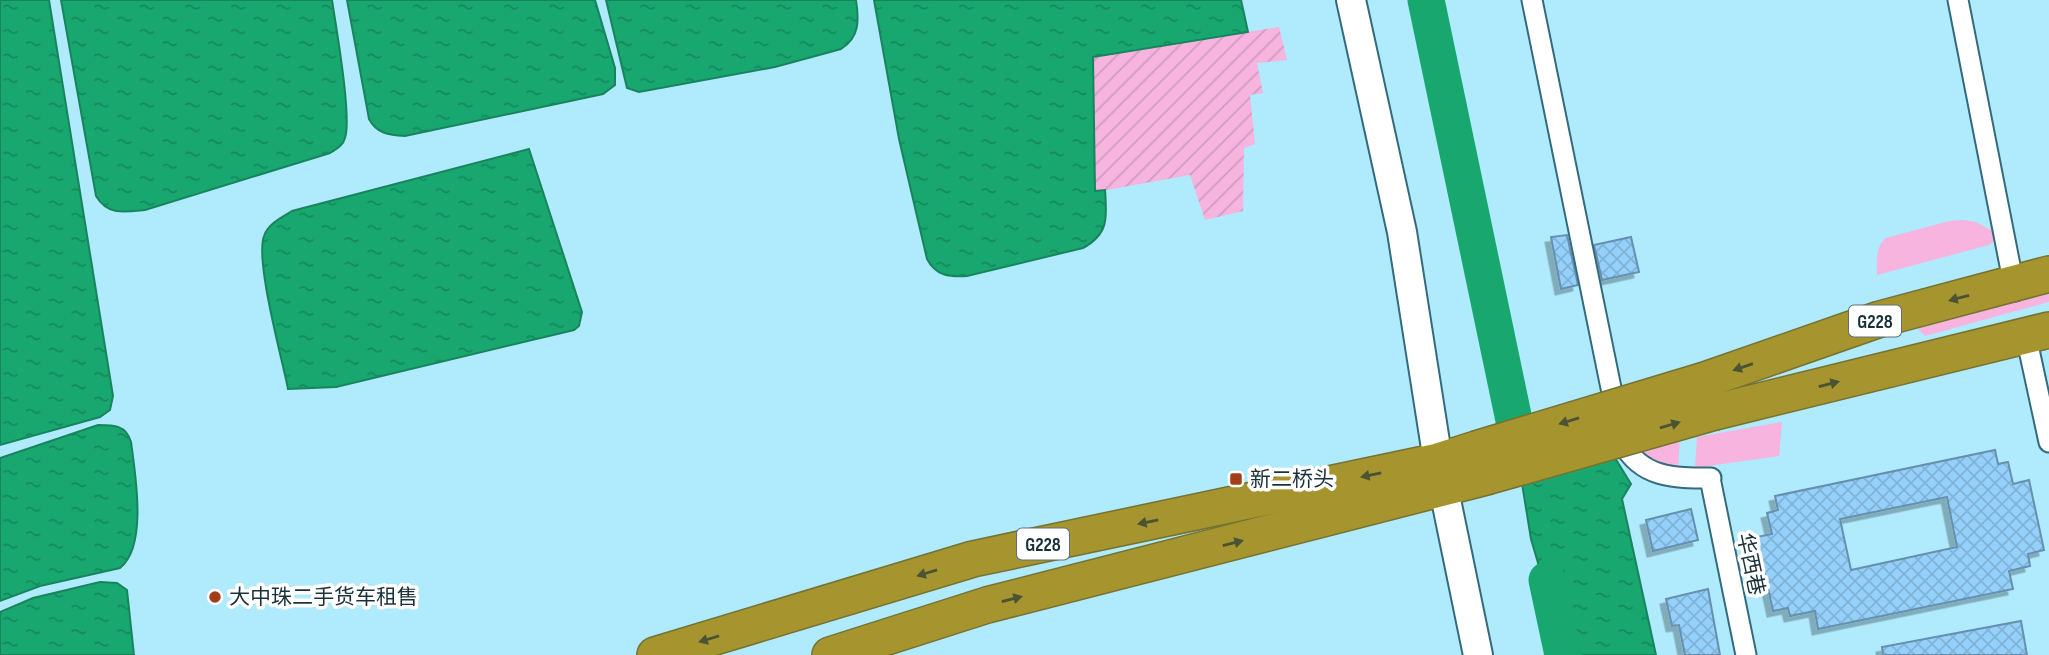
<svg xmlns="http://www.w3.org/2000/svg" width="2049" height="655" font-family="'Sofia Sans Condensed','Noto Sans SC',sans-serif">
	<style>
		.grass { fill: #f6b4df }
		.garden { fill: url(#garden-furrows) }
		.water { fill: url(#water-ripples); stroke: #18845e; stroke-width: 2 }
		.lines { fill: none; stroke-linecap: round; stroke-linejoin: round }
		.river { stroke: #18a86f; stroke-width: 37 }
		.building { fill: url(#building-cross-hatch); stroke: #6690ae; stroke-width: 2; fill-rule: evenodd; filter: url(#shadow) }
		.street-casing { stroke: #346b7c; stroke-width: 23 }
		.secondary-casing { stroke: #346b7c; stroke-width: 32 }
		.highway-casing { stroke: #757232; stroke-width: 38 }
		.street { stroke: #fff; stroke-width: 19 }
		.secondary { stroke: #fff; stroke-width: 28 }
		.highway { stroke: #a6952e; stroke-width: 35 }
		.highway-bridge-casing { stroke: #757232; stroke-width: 38; stroke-linecap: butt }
		.highway-bridge { stroke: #a6952e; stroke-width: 35 }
		.oneway { fill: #4a5434 }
		.poi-dot { fill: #a43e16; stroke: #fff; stroke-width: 2.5 }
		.labels { text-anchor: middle; stroke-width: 7; stroke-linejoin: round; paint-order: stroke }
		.shield { fill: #fff; stroke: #5e6f74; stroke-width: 2 }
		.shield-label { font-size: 19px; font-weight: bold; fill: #193138 }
		.poi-label { font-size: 21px; fill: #193138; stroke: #fff; text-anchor: start }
		.street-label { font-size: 21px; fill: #193138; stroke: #fff }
	</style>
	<defs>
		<pattern id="garden-furrows" width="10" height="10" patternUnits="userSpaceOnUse" patternTransform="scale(1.75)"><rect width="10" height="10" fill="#f6b4df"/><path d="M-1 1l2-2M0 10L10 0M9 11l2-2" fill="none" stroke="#d29bc0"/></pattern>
		<pattern id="water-ripples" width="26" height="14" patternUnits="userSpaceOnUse" patternTransform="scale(1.75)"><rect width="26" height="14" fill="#18a86f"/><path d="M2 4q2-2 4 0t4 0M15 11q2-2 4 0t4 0" fill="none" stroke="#15895c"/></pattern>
		<pattern id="building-cross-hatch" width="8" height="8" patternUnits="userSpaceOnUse" patternTransform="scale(1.75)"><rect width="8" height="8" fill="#94d0fa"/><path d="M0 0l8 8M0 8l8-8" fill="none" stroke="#7fb3d7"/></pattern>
		<filter id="shadow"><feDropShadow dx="-5.5" dy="5.5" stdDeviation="0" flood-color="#0004"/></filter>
	</defs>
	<rect width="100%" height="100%" fill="#b0eafd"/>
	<g class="grass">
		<path d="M1963,220L1976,222L2001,236L1989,245L1877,275C1877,262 1875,247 1886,238L1949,221Z"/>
		<path d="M2049,286V302L1925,336L1919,330L1918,325Z"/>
		<path d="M1782,422L1779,456L1695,468L1697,437Z"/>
		<path d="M1680,437L1678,469L1664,468L1634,452Z"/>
	</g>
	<path class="garden" d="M1279,27L1287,60L1257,63L1263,93L1250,95L1255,144L1244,148L1243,211L1205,220L1190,175L1095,192L1092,57Z"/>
	<g class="water">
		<path d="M0,0H49L113,396L110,410L100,417L0,445Z"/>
		<path d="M61,0H332C336,27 352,117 345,138C343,146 336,149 330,153L145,210C125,212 108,216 96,196Z"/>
		<path d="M347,0H595L615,68V85L603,94L405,136C389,135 377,134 369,119Z"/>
		<path d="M606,0H856C859,20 860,37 841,49L775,67L639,92L627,88Z"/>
		<path d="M874,0H1241L1248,32L1093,57L1095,191L1105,190C1107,217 1109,234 1083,248L967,276C949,277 936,276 927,259L899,139Z"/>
		<path d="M529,149L582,312L579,326L574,330L336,387L288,389C282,358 255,261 264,236C268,224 282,217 292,211Z"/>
		<path d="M98,425C114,425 126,425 131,442C135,473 148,546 120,568L40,586L0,601V458Z"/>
		<path d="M1604,440L1631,484L1622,499L1656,655H1565L1531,539L1519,465Z"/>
		<path d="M100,582L117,583L127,590L134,655H0V612L33,598Z"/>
	</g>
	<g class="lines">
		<g class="river">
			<path d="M1426,0L1524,468"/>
			<path d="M1547,580L1563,655"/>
		</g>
	</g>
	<g class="building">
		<path d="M1567,235L1578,285L1561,289L1551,237Z"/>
		<path d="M1631,237L1639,272L1602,280L1594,245Z"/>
		<path d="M1995,450L1998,464L2008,462L2013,484L2029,480L2044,550L2028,554L2030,566L2009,571L2013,589L1818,629L1815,611L1790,616L1788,608L1773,611L1757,537L1772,534L1767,513L1778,510L1775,496ZM1947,497L1957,547L1851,570L1840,519Z"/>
		<path d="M1691,509L1698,540L1653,551L1646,520Z"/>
		<path d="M1708,589L1720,655H1685L1679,625L1672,626L1666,599Z"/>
		<path d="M2021,621L2027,655H1883L1882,647Z"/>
	</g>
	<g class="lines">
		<g class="street-casing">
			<g id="street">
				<path d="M1532,0L1622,442C1641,478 1673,478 1711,478"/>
				<path d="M1958,0L2015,291"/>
				<path d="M2026,336L2049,442"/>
				<path d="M1711,483L1746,655"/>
			</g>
		</g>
		<g class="secondary-casing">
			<path id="secondary" d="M1351,0L1402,232L1438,461L1478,655"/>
		</g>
		<g class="highway-casing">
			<g id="highway">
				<path d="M1705,380L1880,319L2049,274"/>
				<path d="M1715,412L2049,330"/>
				<path d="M655,655L973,559L1438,461L1476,449"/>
				<path d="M830,655L987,605L1486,477"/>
			</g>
		</g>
		<use href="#street" class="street"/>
		<use href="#secondary" class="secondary"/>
		<use href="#highway" class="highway"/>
		<g class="highway-bridge-casing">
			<g id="highway-bridge">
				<path d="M1476,449L1705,380"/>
				<path d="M1486,477L1715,412"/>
			</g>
		</g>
		<use href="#highway-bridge" class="highway-bridge"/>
	</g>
	<defs><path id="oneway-solid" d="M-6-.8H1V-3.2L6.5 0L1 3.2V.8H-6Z" transform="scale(1.75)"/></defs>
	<g class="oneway">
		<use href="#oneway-solid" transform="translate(1959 298) rotate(165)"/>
		<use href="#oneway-solid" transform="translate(1743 367) rotate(161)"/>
		<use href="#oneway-solid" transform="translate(1829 384) rotate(-14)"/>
		<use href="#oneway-solid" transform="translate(1569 421) rotate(163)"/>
		<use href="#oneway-solid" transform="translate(1670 425) rotate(-16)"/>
		<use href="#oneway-solid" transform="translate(1371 475) rotate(168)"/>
		<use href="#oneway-solid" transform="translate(1148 522) rotate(168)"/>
		<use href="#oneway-solid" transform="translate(1233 543) rotate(-14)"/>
		<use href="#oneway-solid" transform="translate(927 573) rotate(163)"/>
		<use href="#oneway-solid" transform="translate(1012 599) rotate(-14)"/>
		<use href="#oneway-solid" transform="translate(709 639) rotate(163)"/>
	</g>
	<g class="poi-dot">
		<rect x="1229" y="472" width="14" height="14" rx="3.5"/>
		<circle cx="215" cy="597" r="7"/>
	</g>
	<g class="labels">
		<g class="shield">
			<rect x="1849" y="305.5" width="52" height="31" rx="5"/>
			<rect x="1017" y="528.5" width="52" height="31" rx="5"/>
		</g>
		<g class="shield-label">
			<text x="1875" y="328">G228</text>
			<text x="1043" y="551">G228</text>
		</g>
		<g class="poi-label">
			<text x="1250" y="486">新二桥头</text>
			<text x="229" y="604">大中珠二手货车租售</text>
		</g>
		<g class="street-label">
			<text transform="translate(1751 564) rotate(78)" y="7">华西巷</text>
		</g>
	</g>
</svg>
